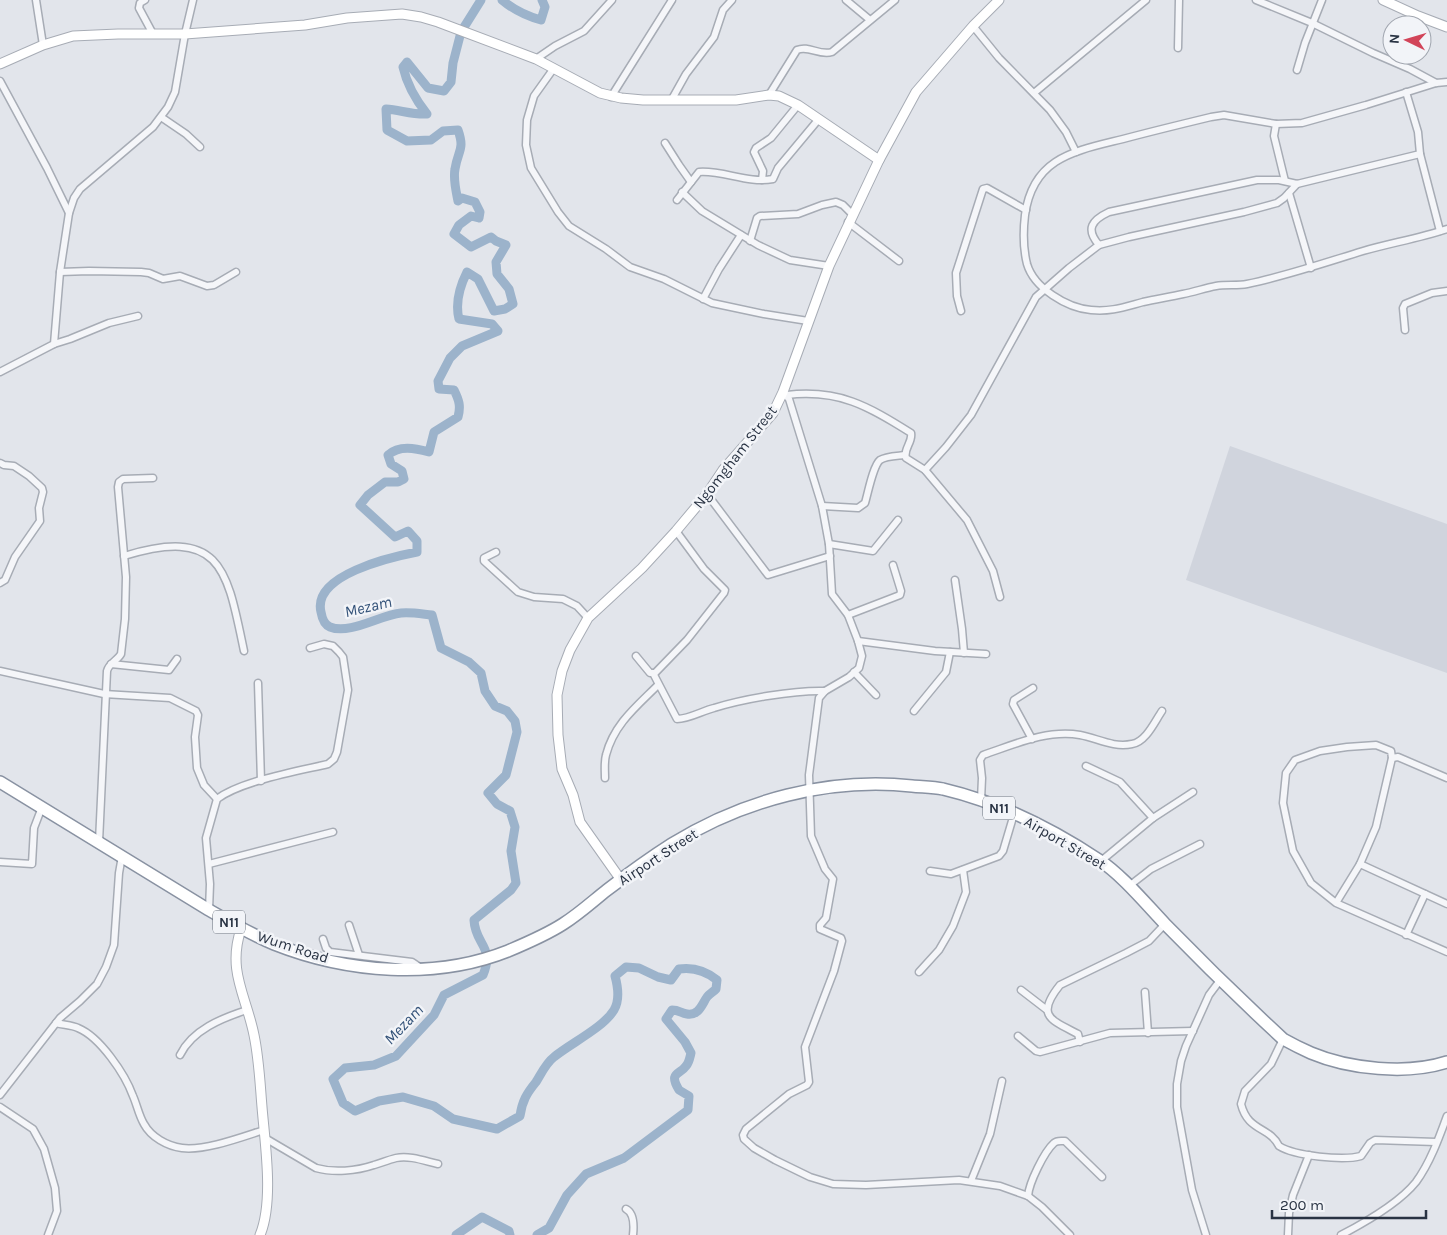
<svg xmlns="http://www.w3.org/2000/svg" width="1447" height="1235" font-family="Karla,sans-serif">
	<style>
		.built { fill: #d0d4dd }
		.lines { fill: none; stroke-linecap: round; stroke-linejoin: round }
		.river { stroke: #9cb3cb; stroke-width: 9 }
		.street-casing { stroke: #a7acb5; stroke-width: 9 }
		.secondary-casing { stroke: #a7acb5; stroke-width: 11 }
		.highway-casing { stroke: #8992a2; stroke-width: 14 }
		.street { stroke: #f5f6f9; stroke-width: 6 }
		.secondary { stroke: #fff; stroke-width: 9 }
		.highway { stroke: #fff; stroke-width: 11 }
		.labels { text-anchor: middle; stroke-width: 5; stroke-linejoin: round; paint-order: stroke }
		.shield { fill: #f2f4f8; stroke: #656d79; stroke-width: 1 }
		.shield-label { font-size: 14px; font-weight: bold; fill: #293343 }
		.street-label { font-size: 15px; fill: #293343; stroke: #f2f4f8 }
		.water-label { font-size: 16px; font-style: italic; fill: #325178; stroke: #f2f4f8 }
	</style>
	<rect width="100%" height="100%" fill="#e2e5eb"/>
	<path class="built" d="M1230,446L1447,524V673L1186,580Z"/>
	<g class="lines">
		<g class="river">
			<path d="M481,0L461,32L453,63L451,82L444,91L428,88L407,62L403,67C407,85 415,99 427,114C413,115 400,110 386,109L387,130L407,141L431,140L443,131L458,130C465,150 458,150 455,169C453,179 456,191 458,201L462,198L475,202L480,212L479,218L471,216L459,225L454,234L471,247L491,237L496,241L506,245L496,262L497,274L509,289L513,304L505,309L494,311L478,279L467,272C460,286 455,303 459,319L492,324L498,331L462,346L450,358L438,381L439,389L454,390C459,400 461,406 458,417L434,432L429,452C415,448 399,445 388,455L391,464L402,471L404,479L398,482H385L368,495L360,505L395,537L408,531L417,541V552C391,557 312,575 321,612C322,618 325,625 330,627C350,635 380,615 401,613C411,612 422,614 432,615L441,648L469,662L481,673L485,691L495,706L507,711L515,721L517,732L506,775L488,793L497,804L510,811L515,827L511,851L516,883L511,890L474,920C475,945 495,946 483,975L444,995L434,1015L396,1056L374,1065L345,1068L333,1079L343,1103L355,1111L379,1101L403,1097L434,1106L453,1119L497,1129L520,1116C522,1101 527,1093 536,1082C541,1074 546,1063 554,1057C571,1043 603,1028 614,1010C620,1000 618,987 615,976L626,967L639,968L658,977L671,980L679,969C693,967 706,971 717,980L716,989C713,992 709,994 707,997C702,1004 699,1016 687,1014C681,1013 679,1010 672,1010L666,1019L685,1042L691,1053C690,1057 689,1063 686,1066C680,1075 668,1072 679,1090L689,1096L688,1110L624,1158L586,1174L567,1195L549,1228L537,1235"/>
			<path d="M502,0C514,10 526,16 541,20L545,7L542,0"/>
			<path d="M456,1235L482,1217L509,1231L510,1235"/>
		</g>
		<g class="street-casing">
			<g id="street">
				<path d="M36,0L43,45"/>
				<path d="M145,0L140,3L139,8L153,34"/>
				<path d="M846,0L870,20"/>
				<path d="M1256,0L1312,23L1373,53L1410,69L1436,83"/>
				<path d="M973,26L999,58L1050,110L1066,132L1076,152"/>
				<path d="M1178,48L1179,0"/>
				<path d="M536,59L555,46L584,31L612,0"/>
				<path d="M554,68L534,96L527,120L526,145L531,168L558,212L569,226L606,249L630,267L664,279L712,303L764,314L808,321"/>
				<path d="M1297,70L1305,43L1322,0"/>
				<path d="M0,81L47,168L69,213"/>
				<path d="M1447,82L1436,83L1366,105L1302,123L1276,124L1224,115L1211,117C1182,124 1153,131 1123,139C1075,151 1033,157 1025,215C1023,232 1023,248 1027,264C1034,288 1067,308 1091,310C1111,312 1124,307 1143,302C1156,299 1170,297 1183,294C1194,292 1205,288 1216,286C1226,284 1237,286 1247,284C1286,276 1324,263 1363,251C1391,243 1420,238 1447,229"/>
				<path d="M1034,93L1146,0"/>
				<path d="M769,95L797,50C809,45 819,56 832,52L895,0"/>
				<path d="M611,97L672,0"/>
				<path d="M672,99L686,74L714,37L723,10L732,0"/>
				<path d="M161,117L186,134L200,147"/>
				<path d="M1276,124L1274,136L1285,181"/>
				<path d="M665,143L679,165L691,182"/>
				<path d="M1420,154L1440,231"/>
				<path d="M762,180L763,171L754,152L756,148L771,138L798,105"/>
				<path d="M682,192L702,211L758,245L790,260L829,266"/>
				<path d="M1289,193L1311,268"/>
				<path d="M677,200L699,172C723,170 748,184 773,179L778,168L818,120"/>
				<path d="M848,222L899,261"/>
				<path d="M750,241L757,218L760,216L798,214L822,205L836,202L843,205L852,214"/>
				<path d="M1099,245C1085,229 1092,220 1109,212L1257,180H1279L1297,184L1420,154L1418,132L1406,92"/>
				<path d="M60,272L89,271L141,272L149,273L163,279L180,276L207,286L214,285L236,272"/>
				<path d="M703,299L719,269L741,235"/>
				<path d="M961,311L957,296L956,273L983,189L987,188L1026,210"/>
				<path d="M1405,330L1403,308L1405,304L1432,293L1447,291"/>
				<path d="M54,344L70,339L109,323L138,316"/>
				<path d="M0,372L54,344L60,272L69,213L74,198L80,189L153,127L168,107L175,92L185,34L193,0"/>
				<path d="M783,392L789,399L822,506L829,544L832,594L848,615L858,641L862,656L859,668L849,677L825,691L819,698L809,775L811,836L825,869L833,879L826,918L820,925V929L841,938L842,941L834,971L805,1047L809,1082L807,1085L789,1094L746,1129L743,1135L744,1139L754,1148L775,1160L810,1177L833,1184L866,1185L959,1180L1000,1186L1028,1196L1042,1207L1070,1235"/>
				<path d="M787,395C839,389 868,406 911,433C913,442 903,449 906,458L925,470L967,520L993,571L1000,597"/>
				<path d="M0,463L4,465L14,466L29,476L42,488L43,492L39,508L40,521L15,557L5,580L0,583"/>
				<path d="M925,470L946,447L971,415L1036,297L1069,268L1099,245L1129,237L1244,212L1277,203L1284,198L1297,184"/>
				<path d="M707,494L768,575L830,556"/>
				<path d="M822,506L858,508L865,503C868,493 873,466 880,460C886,456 898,456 905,455"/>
				<path d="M829,544L873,551L898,520"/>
				<path d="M496,552L484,558V561L518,592L534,597L563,599L577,606L588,618"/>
				<path d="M124,556C222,526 227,570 244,651"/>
				<path d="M955,580L962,629L964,653"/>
				<path d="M848,615L900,595L901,591L893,565"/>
				<path d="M858,641L935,651L986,654"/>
				<path d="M636,656L650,673H653L677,719C689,719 702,711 714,708C743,699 794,690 825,691"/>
				<path d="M111,664L169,670L177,659"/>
				<path d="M0,671L104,694L170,698L196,711L198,715L195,737L197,768L204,785L217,799"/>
				<path d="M854,672L876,695"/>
				<path d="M653,673H655L687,640L724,593L725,590L704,569L676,531"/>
				<path d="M258,683L261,781"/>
				<path d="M914,711L946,672L950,652"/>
				<path d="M1032,739L1013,704L1014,700L1033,688"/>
				<path d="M1392,758L1398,757L1447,778"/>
				<path d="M1086,766L1120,782L1153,818"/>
				<path d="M605,778C605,771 604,762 606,755C614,724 637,706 658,685"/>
				<path d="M981,800L982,778L980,760L983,755C1013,745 1047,729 1080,735C1097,738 1113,748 1132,744C1146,742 1155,721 1162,711"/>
				<path d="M99,842L107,671C109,663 117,661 121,654L125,619L126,577L118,487L119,482L123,479L153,478"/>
				<path d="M1101,861L1153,818L1193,792"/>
				<path d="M0,862L32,864L34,828L42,807"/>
				<path d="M209,864L333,832"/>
				<path d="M1360,864L1447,904"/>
				<path d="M930,871L951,874L999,856L1003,851L1014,814"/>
				<path d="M1129,886L1151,869L1200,844"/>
				<path d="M1336,903L1360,864L1376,827L1392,758L1391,751L1376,745L1347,747L1320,751L1295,760L1286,773L1283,803L1293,851L1311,883L1336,903L1447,952"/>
				<path d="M209,910L210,884L206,838L217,799C241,781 298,771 328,764L334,759L337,752L348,690L343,657L339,652L333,646L324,644L310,648"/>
				<path d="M349,925L359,955"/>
				<path d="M1406,935L1425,894"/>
				<path d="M323,939L326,948L330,952L412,962L421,968"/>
				<path d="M919,972L939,950L953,926L966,892L963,870"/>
				<path d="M1021,990L1047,1010"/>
				<path d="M1145,992L1148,1033"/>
				<path d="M56,1023C63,1025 72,1025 78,1028C100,1037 125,1074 133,1096C137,1105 139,1116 144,1124C151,1137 167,1146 182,1148C205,1151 242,1137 264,1130"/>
				<path d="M1018,1036L1036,1051L1040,1052L1110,1033L1193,1031"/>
				<path d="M1283,1039L1271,1064L1245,1091L1241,1104C1248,1132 1269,1126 1279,1146C1295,1156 1343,1161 1361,1156L1370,1143L1375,1140L1436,1142"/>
				<path d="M1080,1042L1078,1034C1051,1020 1035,1016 1060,985L1126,953L1149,941L1165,924"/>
				<path d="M180,1055C192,1030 222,1018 247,1010"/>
				<path d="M0,1095L60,1018L80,1001L97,984L106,967L114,945L119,873L122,856"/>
				<path d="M0,1107L33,1129L44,1149L55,1188L57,1211L48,1235"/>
				<path d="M265,1138L316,1168C334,1173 356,1171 374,1165C381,1163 388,1160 396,1158C409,1155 425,1161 438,1164"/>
				<path d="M971,1181L990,1134L1002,1081"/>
				<path d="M1028,1196C1029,1183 1044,1152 1054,1143C1057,1140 1061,1141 1065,1141L1102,1177"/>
				<path d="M626,1209C634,1213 634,1226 633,1235"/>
				<path d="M1206,1235L1192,1190L1177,1107V1084L1181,1061L1186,1046L1209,995L1221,979"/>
				<path d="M1288,1235L1289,1213L1293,1195L1309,1155"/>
				<path d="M1341,1235C1364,1223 1400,1202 1416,1182C1430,1163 1439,1138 1447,1116"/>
			</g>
		</g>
		<g class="secondary-casing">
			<g id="secondary">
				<path d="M1383,0L1418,16L1447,27"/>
				<path d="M0,64L43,45L73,36L118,34H185L305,25L347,18L402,14L421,17L438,22L536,59L600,93L621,98L643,100H736L769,95L779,96L798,105L879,160"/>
				<path d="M621,880L580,822L573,795L562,769L558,735L557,695L562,671L570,650L588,618L642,568L676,531L707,494L723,470L773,413L783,392L829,266L879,160L916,92L973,26L999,0"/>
				<path d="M241,929C227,971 246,995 254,1035C259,1059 260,1083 262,1107C265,1144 274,1201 260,1235"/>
			</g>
		</g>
		<g class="highway-casing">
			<path id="highway" d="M0,782L209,910C230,922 252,935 274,944C347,973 435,980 508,951C527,943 546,935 563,924C579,914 593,901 607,890C628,874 650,858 672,844C743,800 829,777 912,786C922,787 933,787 943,789C998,802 1052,829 1099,860C1121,874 1146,904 1165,924C1203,963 1243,1002 1283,1039C1292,1044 1302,1049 1311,1053C1349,1069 1407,1075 1447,1062"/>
		</g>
		<use href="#street" class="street"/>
		<use href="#secondary" class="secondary"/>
		<use href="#highway" class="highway"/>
	</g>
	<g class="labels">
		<g class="shield">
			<rect x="983" y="796.5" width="32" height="23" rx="4"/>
			<rect x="213" y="910.5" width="32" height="23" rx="4"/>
		</g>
		<g class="shield-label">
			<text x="999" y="813">N11</text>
			<text x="229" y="927">N11</text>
		</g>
		<g class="street-label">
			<text transform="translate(735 457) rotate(-52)" y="5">Ngomgham Street</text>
			<text transform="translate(1065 843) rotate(30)" y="5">Airport Street</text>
			<text transform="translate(658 857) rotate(-33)" y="5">Airport Street</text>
			<text transform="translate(293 947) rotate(18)" y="5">Wum Road</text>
		</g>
		<g class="water-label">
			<text transform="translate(368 606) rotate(-13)" y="6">Mezam</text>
			<text transform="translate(403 1024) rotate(-46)" y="6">Mezam</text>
		</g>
	</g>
	<g transform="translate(1407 40) rotate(275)"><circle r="24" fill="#f2f4f8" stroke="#a2a7b0"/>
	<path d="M0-4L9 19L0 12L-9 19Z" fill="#d24459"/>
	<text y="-8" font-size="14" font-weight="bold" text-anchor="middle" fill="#293343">N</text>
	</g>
	<path d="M1272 1210v8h154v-8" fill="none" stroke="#293343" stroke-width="2.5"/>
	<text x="1280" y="1210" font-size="15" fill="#293343" stroke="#f2f4f8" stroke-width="4" paint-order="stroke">200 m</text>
</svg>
